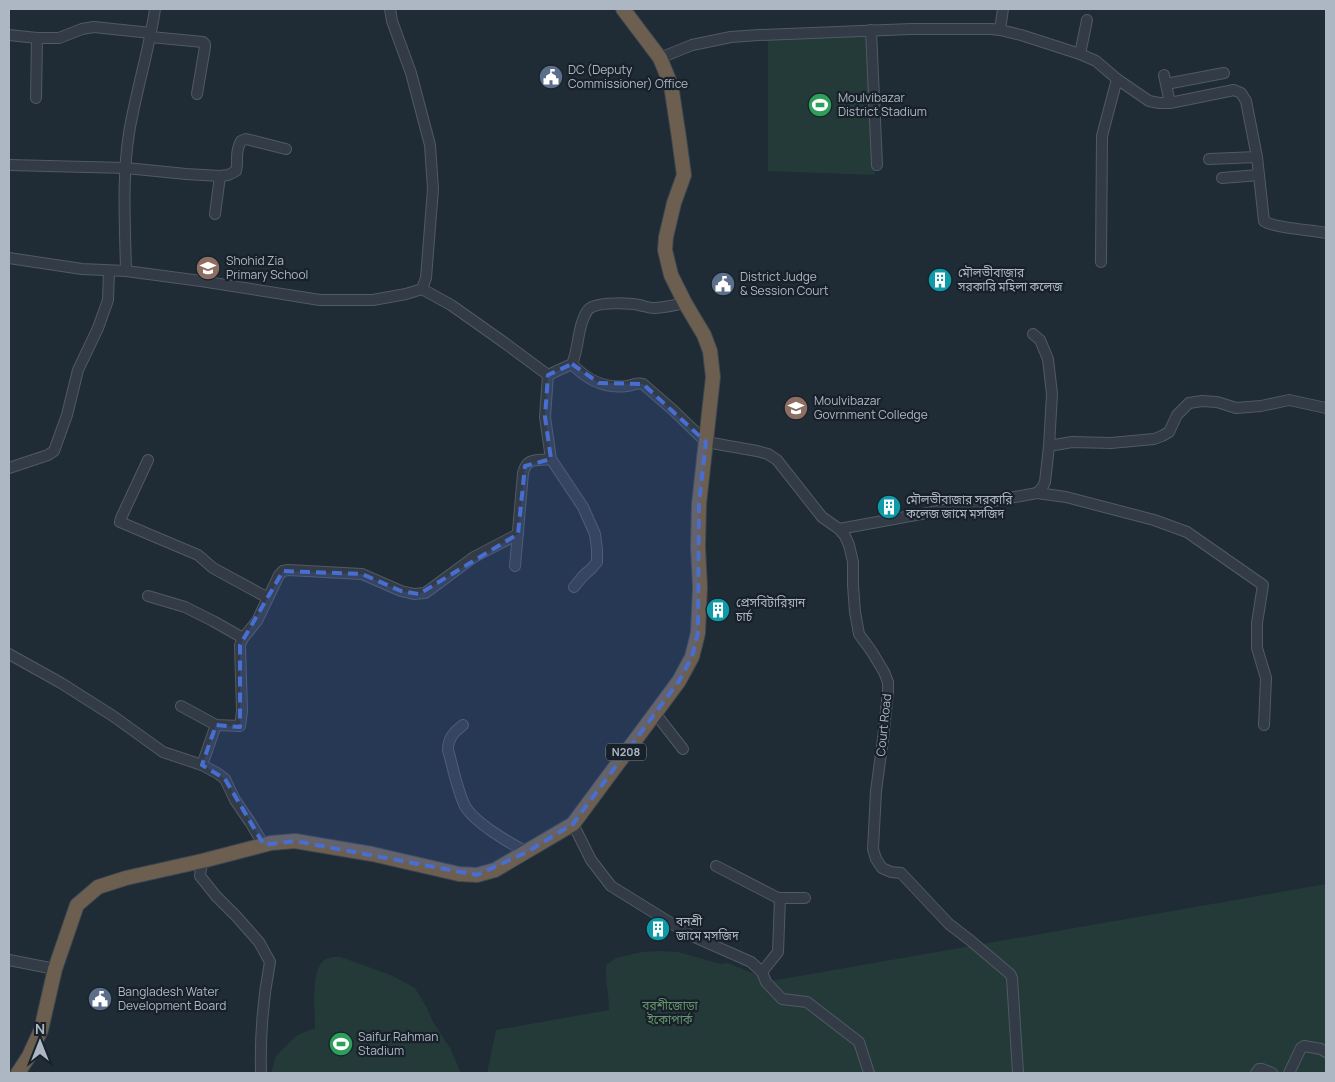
<svg xmlns="http://www.w3.org/2000/svg" width="1335" height="1082" font-family="Manrope,'Noto Sans Bengali',sans-serif">
	<style>
		.green { fill: #243a39 }
		.lines { fill: none; stroke-linecap: round; stroke-linejoin: round }
		.minor-casing { stroke: #505a64; stroke-width: 12 }
		.highway-casing { stroke: #3d4751; stroke-width: 16 }
		.minor { stroke: #333c46; stroke-width: 10 }
		.highway { stroke: #6c5f50; stroke-width: 14 }
		.marked { fill: #486ed2; fill-opacity: 0.2; stroke: #486ed2; stroke-width: 4; stroke-dasharray: 10 6; stroke-linejoin: round }
		.labels { text-anchor: middle; stroke-width: 4.5; stroke-linejoin: round; paint-order: stroke }
		.shield { fill: #18212a; stroke: #808a95; stroke-width: 1 }
		.shield-label { font-size: 11px; font-weight: bold; fill: #adb7c3 }
		.poi-label { font-size: 12px; fill: #adb7c3; stroke: #18212a; text-anchor: start }
		.street-label { font-size: 12px; fill: #adb7c3; stroke: #18212a }
		.park-label { font-size: 12px; fill: #65936c; stroke: #18212a }
	</style>
	<rect width="100%" height="100%" fill="#1f2b35"/>
	<g class="green">
		<path d="M868,35L875,175L768,171V39Z"/>
		<path d="M1326,884V1073H487L496,1030L609,1010C609,995 605,980 606,965L616,958L642,952L659,951L678,952L721,964L728,963L771,981Z"/>
		<path d="M333,957H341L393,976L415,988L427,1008L433,1022L450,1048L461,1073H271L276,1056L296,1036L315,1028C315,1013 311,974 322,962C325,959 329,958 333,957Z"/>
	</g>
	<g class="lines">
		<g class="minor-casing">
			<g id="minor">
				<path d="M390,9L392,21L411,73L430,145L433,189L426,278L422,289L451,305L502,341L548,375L545,417L551,459L583,507L595,534L597,549V562L592,568L583,576L574,587"/>
				<path d="M871,30L877,165"/>
				<path d="M1000,30L1003,9"/>
				<path d="M9,35L37,38H59L82,29L94,27L151,33"/>
				<path d="M151,37L203,42L205,44V47L197,94"/>
				<path d="M1080,54L1087,20"/>
				<path d="M660,58L692,45L731,37L759,35L911,29H991L1000,30L1021,35L1080,54L1096,61L1117,79L1149,101L1159,103H1170L1234,90L1241,93L1246,101L1257,157L1264,221C1273,228 1312,230 1326,233"/>
				<path d="M1164,75L1170,103"/>
				<path d="M1166,84L1224,73"/>
				<path d="M36,98L37,38"/>
				<path d="M1209,159L1257,157"/>
				<path d="M9,165L126,168L186,174L220,176L228,175L236,171C239,159 234,154 241,141L246,139L286,149"/>
				<path d="M1222,178L1259,175"/>
				<path d="M215,214L220,176"/>
				<path d="M9,258L82,269L126,271L201,281L320,300H373L406,294L422,289"/>
				<path d="M1101,262L1102,136L1117,79"/>
				<path d="M126,271C125,225 122,178 129,133C136,91 149,51 155,9"/>
				<path d="M1033,334L1040,340L1048,359L1052,394L1049,446L1045,482L1042,488L1037,493"/>
				<path d="M572,364C587,380 604,389 627,386C633,385 637,382 643,384L673,410L706,442L757,451L768,454L777,460L822,517L839,529L845,536L849,545L853,562V585L855,612L859,634L872,652L884,672L888,682V692L883,739L876,791L873,849L876,859L882,868L891,872L901,873L949,924L971,941L1010,974L1012,978L1018,1073"/>
				<path d="M548,375L572,364C579,348 577,330 585,315C586,312 589,308 592,307C602,302 629,303 639,305C644,306 649,308 654,308C664,308 675,305 685,303"/>
				<path d="M1049,446L1072,442L1111,443L1154,439L1162,436L1169,432L1177,415L1189,403L1202,401L1217,402L1236,408L1261,406L1289,400L1326,408"/>
				<path d="M148,460L121,518L120,522L198,555L213,568L268,598"/>
				<path d="M9,468L48,455L54,451L67,415L78,370L98,328L108,300L109,271"/>
				<path d="M839,529L1037,493L1066,497L1154,520L1187,532L1263,585L1257,623V648L1266,678L1264,725"/>
				<path d="M515,566L523,473C527,457 536,461 551,459"/>
				<path d="M148,596L185,607L213,621L243,638"/>
				<path d="M9,654L61,683L113,716L163,752L202,765L217,773L225,779L235,800L250,822L264,845"/>
				<path d="M181,706L216,725L240,726L242,711L240,645L243,638L257,621L279,575L283,571L288,570L362,574L401,591L414,594L425,593L432,588L474,557L518,534"/>
				<path d="M655,713L683,749"/>
				<path d="M463,725C454,732 448,738 448,750C453,767 457,790 465,806C475,823 509,843 527,852"/>
				<path d="M202,765L216,725"/>
				<path d="M573,824L591,860L611,886L690,935L751,962L762,972L766,982L782,999L807,1002L859,1042L869,1073"/>
				<path d="M202,861L200,876L216,896L236,916L259,942L270,962C263,998 260,1036 261,1073"/>
				<path d="M716,866L776,897L780,898H805"/>
				<path d="M9,960L55,969"/>
				<path d="M762,972L778,952L780,898"/>
				<path d="M1256,1073L1259,1069H1262L1272,1073"/>
				<path d="M1289,1073L1301,1048L1304,1046L1321,1049L1326,1052"/>
			</g>
		</g>
		<g class="highway-casing">
			<path id="highway" d="M18,1073L29,1056L41,1030L55,969L77,905L98,887L126,878L202,861L271,843L295,841L372,854L459,874L477,875L495,870L573,824L679,681L692,657L698,633L700,587L698,547L699,504L713,377L710,351L704,335L685,303L671,275L665,250L666,237L674,203L684,175L679,138L671,85L660,58L623,9"/>
		</g>
		<use href="#minor" class="minor"/>
		<use href="#highway" class="highway"/>
	</g>
	<path class="marked" d="M572,364L599,383L643,384L706,442L699,504L698,633L692,657L679,681L573,824L527,852L477,875L295,841L264,845L225,779L202,765L216,725L240,727V645L283,571L362,574L401,591L419,594L518,534L525,466L551,459L545,417L548,375Z"/>
	<defs>
		<g id="civic-disc" transform="scale(1.25)"><circle r="9.5" fill="#5c6f8a" stroke="#18212a"/><path d="M-.6-6.5H3V-4.5H.6V-3L4-1V1h2V6H-6V1h2V-1L-.6-3ZM-1.2 2.5V6h2.4V2.5Z" fill="#fff"/></g>
		<g id="stadium-disc" transform="scale(1.25)"><circle r="9.5" fill="#2e9e5b" stroke="#18212a"/><path d="M0-5a6.5 5 0 1 0 0 10a6.5 5 0 1 0 0-10ZM-3.5-1.8h7v3.6h-7Z" fill="#fff"/></g>
		<g id="school-disc" transform="scale(1.25)"><circle r="9.5" fill="#8d6e63" stroke="#18212a"/><path d="M0-5L7-2L0 1L-7-2ZM-4 1L0 2.5L4 1V4Q0 6-4 4Z" fill="#fff"/></g>
		<g id="building-disc" transform="scale(1.25)"><circle r="9.5" fill="#0f9aa8" stroke="#18212a"/><path d="M-4-6H4V6H1V3H-1V6H-4ZM-2.5-4.3h1.7v1.8h-1.7ZM.8-4.3h1.7v1.8H.8ZM-2.5-1h1.7V.8h-1.7ZM.8-1h1.7V.8H.8Z" fill="#fff"/></g>
		<g id="university-disc" transform="scale(1.25)"><circle r="9.5" fill="#8d6e63" stroke="#18212a"/><path d="M0-5L7-2L0 1L-7-2ZM-4 1L0 2.5L4 1V4Q0 6-4 4Z" fill="#fff"/></g>
	</defs>
	<g fill-rule="evenodd">
		<use href="#civic-disc" x="551" y="77"/>
		<use href="#stadium-disc" x="820" y="105"/>
		<use href="#school-disc" x="208" y="268"/>
		<use href="#building-disc" x="940" y="280"/>
		<use href="#civic-disc" x="723" y="284"/>
		<use href="#university-disc" x="796" y="408"/>
		<use href="#building-disc" x="889" y="507"/>
		<use href="#building-disc" x="718" y="610"/>
		<use href="#building-disc" x="658" y="929"/>
		<use href="#civic-disc" x="100" y="999"/>
		<use href="#stadium-disc" x="341" y="1044"/>
	</g>
	<g class="labels">
		<rect class="shield" x="606" y="743.5" width="40" height="17" rx="4"/>
		<g class="shield-label">
			<text x="626" y="756">N208</text>
		</g>
		<g class="poi-label">
			<text x="568" y="74">DC (Deputy<tspan x="568" dy="14">Commissioner) Office</tspan></text>
			<text x="838" y="102">Moulvibazar<tspan x="838" dy="14">District Stadium</tspan></text>
			<text x="226" y="265">Shohid Zia<tspan x="226" dy="14">Primary School</tspan></text>
			<text x="958" y="277">মৌলভীবাজার<tspan x="958" dy="14">সরকারি মহিলা কলেজ</tspan></text>
			<text x="740" y="281">District Judge<tspan x="740" dy="14">&amp; Session Court</tspan></text>
			<text x="814" y="405">Moulvibazar<tspan x="814" dy="14">Govrnment Colledge</tspan></text>
			<text x="906" y="504">মৌলভীবাজার সরকারি<tspan x="906" dy="14">কলেজ জামে মসজিদ</tspan></text>
			<text x="736" y="607">প্রেসবিটারিয়ান<tspan x="736" dy="14">চার্চ</tspan></text>
			<text x="676" y="926">বনশ্রী<tspan x="676" dy="14">জামে মসজিদ</tspan></text>
			<text x="118" y="996">Bangladesh Water<tspan x="118" dy="14">Development Board</tspan></text>
			<text x="358" y="1041">Saifur Rahman<tspan x="358" dy="14">Stadium</tspan></text>
		</g>
		<g class="street-label">
			<text transform="translate(884 725) rotate(-84)" y="4">Court Road</text>
		</g>
		<g class="park-label">
			<text x="670" y="1010">বরশীজোড়া<tspan x="670" dy="14">ইকোপার্ক</tspan></text>
		</g>
	</g>
	<rect width="1335" height="1082" fill="none" stroke="#adb7c3" stroke-width="20"/>
	<g transform="translate(40 1042)" stroke="#18212a" stroke-width="4" paint-order="stroke">
	<path d="M0-4L9 19L0 12L-9 19Z" fill="#adb7c3"/>
	<text y="-8" font-size="14" font-weight="bold" text-anchor="middle" fill="#adb7c3">N</text>
	</g>
</svg>
